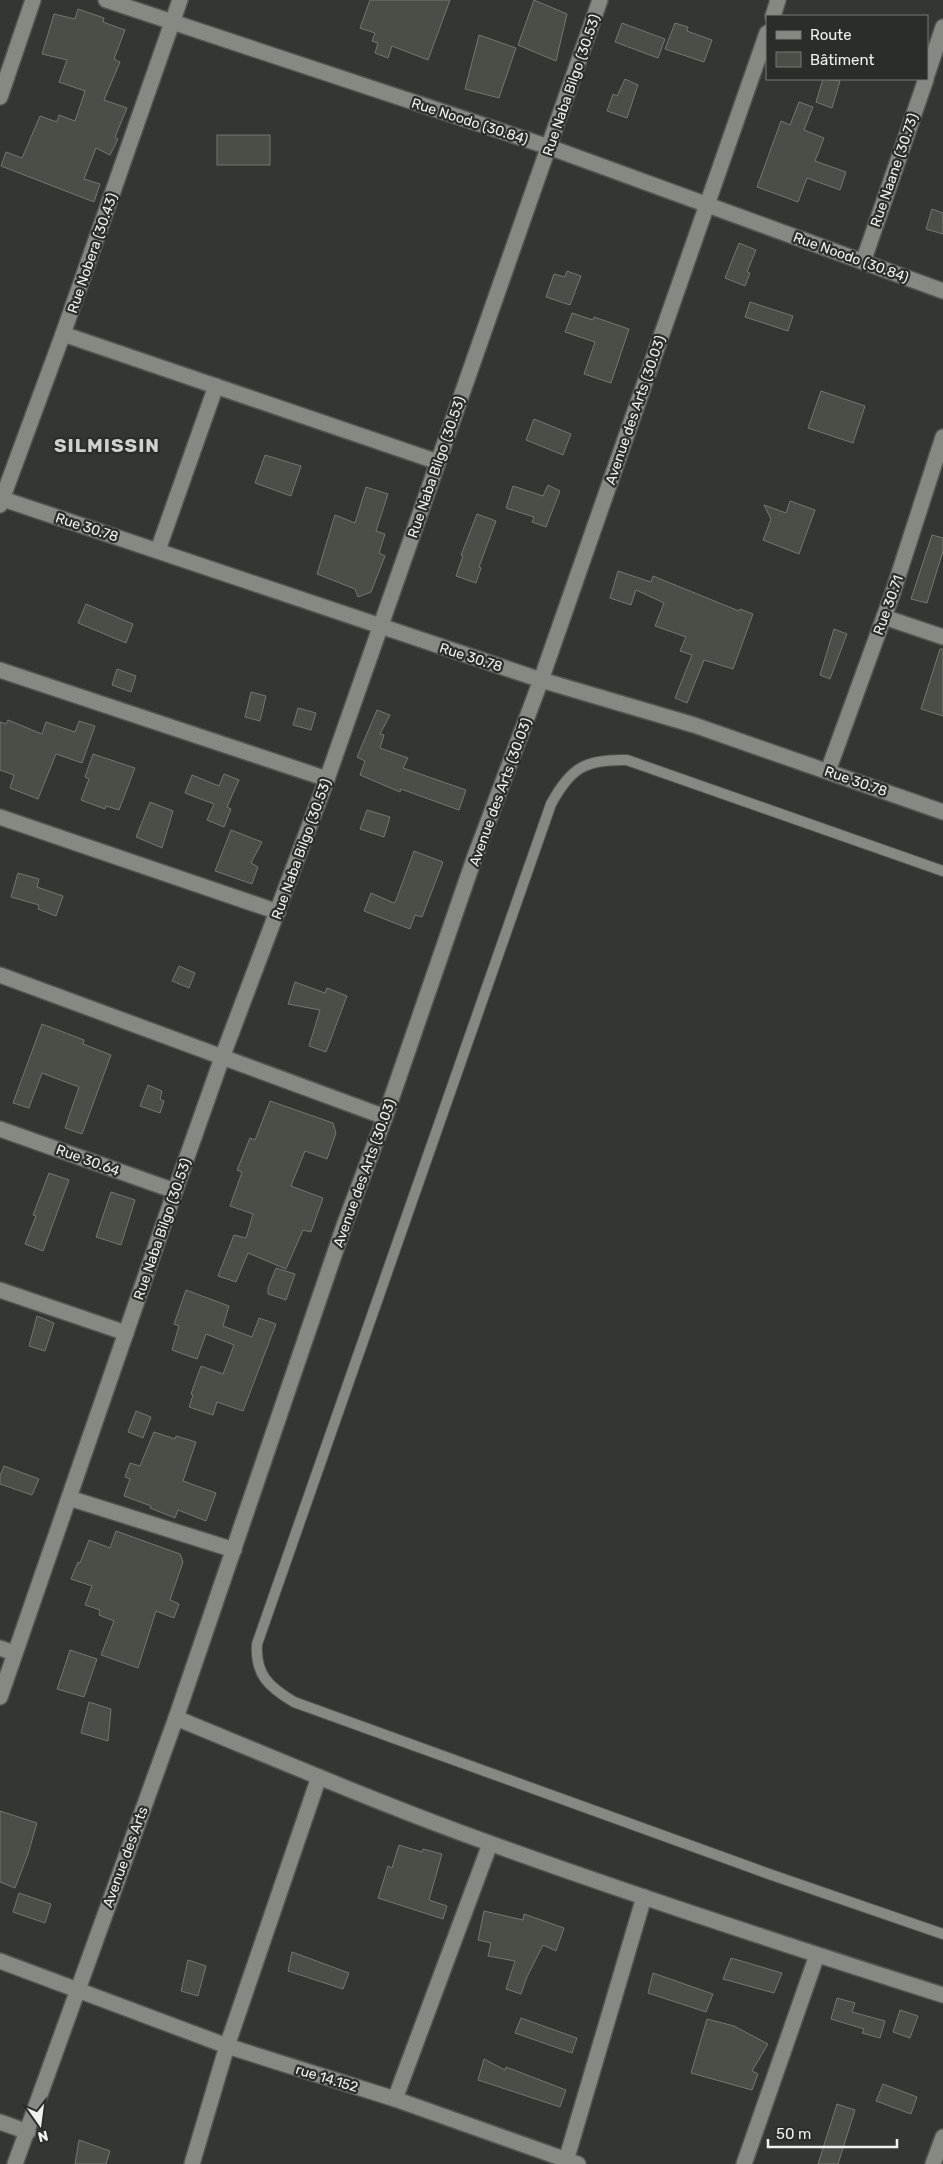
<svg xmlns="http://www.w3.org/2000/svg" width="943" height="2164" font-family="Rubik,sans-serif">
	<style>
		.building { fill: #4a4e47; stroke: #737770 }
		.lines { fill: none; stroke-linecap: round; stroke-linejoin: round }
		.service-casing { stroke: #535650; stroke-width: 12 }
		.minor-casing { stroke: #535650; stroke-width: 18 }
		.tertiary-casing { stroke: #535650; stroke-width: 18 }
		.service { stroke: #858982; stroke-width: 10 }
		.minor { stroke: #858982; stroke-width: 15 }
		.tertiary { stroke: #858982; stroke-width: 15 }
		.labels { text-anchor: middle; stroke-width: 4.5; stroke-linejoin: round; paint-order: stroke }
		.street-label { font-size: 14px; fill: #eff1ed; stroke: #2a2d28 }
		.district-label { font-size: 19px; font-weight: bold; letter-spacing: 1px; fill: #cfd3cc; stroke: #2a2d28 }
	</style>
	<rect width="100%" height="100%" fill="#343731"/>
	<g class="building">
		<path d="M370,0H450L428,60L392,46L388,58L375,53L378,43L372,41L375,33L360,28Z"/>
		<path d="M534,0L567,14L556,61L518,45Z"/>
		<path d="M78,9L104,18L103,22L125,30L114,59L120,62L104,100L127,108L115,137L118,139L110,155L96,148L84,179L100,184L94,202L1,166L6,152L22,158L40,116L57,122L59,115L75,121L85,91L59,82L67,60L42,54L54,14L75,19Z"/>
		<path d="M622,23L665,39L658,58L615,42Z"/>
		<path d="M675,23L688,27L687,31L712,40L704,62L665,49Z"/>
		<path d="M479,35L516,48L499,98L465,89Z"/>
		<path d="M625,79L638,85L627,118L607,111L613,94L617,96Z"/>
		<path d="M823,79L840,81L832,108L816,102Z"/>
		<path d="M799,102L813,107L804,130L824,138L815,161L846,172L840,190L807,178L798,202L757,187L781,121L790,125Z"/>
		<rect x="217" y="135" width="53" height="30"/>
		<path d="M932,209L943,213V234L926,229Z"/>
		<path d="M739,243L756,250L747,272L750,273L745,286L725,278Z"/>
		<path d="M567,271L581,276L570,305L546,297L554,274L565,277Z"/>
		<path d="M750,302L793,316L788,331L745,317Z"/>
		<path d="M572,313L593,320L594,317L629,329L611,383L584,374L595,342L565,332Z"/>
		<path d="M821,391L865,406L853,443L808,428Z"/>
		<path d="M534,419L571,434L563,455L526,440Z"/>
		<path d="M265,455L301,466L291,496L255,483Z"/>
		<path d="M548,485L560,491L546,527L532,522L534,517L506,508L513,486L543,496Z"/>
		<path d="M366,487L388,494L376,531L385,534L379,553L385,556L371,592L358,597L355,589L317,574L335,515L355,523Z"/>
		<path d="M790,501L815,510L799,554L763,540L771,519L764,505L786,513Z"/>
		<path d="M477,514L496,521L479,567L481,568L476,583L456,576L463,556L461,555Z"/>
		<path d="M932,535L943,538V551L927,603L911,599Z"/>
		<path d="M618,571L651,582L653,576L739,611L740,609L753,614L733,669L704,660L687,703L675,698L692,655L680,651L686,637L655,626L664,603L636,590L631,605L610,598Z"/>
		<path d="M86,604L133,624L126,643L78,623Z"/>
		<path d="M834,629L847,634L830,679L820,675Z"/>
		<path d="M940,649H943V716L921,709Z"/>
		<path d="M117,669L136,676L131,692L112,685Z"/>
		<path d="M251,692L266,696L260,721L245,717Z"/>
		<path d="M298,708L316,713L311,730L293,725Z"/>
		<path d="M377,710L390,715L380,734L384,735L380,748L408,758L403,768L466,790L459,810L401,789L400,792L360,775L365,761L357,757Z"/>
		<path d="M8,720L42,734L46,722L75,732L79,721L95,726L82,763L56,754L38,799L10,788L14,775L0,770V722L6,724Z"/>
		<path d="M93,754L135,768L119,810L106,806L105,809L81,800L89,779L85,777Z"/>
		<path d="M224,774L239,780L227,807L231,809L224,827L207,820L214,804L185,793L192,775L219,786Z"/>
		<path d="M150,802L173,811L162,848L136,837Z"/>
		<path d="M367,810L390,817L384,837L360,829Z"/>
		<path d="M231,830L262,842L251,863L258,867L252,884L215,871Z"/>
		<path d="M414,851L443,862L422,917L415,915L410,929L364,911L371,893L394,903L396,900Z"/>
		<path d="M18,873L39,879L37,887L63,896L56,916L38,909L39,905L11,897Z"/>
		<path d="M179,966L195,973L189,988L172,981Z"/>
		<path d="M295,982L325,993L327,988L347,996L326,1052L309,1046L320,1010L288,1004Z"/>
		<path d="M42,1024L84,1040L83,1044L111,1055L82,1134L65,1128L79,1087L42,1073L29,1108L13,1103Z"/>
		<path d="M148,1085L162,1091L160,1099L164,1101L160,1113L140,1106Z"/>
		<path d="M270,1101L333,1123L336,1133L327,1159L305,1151L291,1186L323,1198L311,1232L303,1230L286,1269L248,1253L236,1282L218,1276L234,1235L246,1238L253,1214L230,1206L242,1172L237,1170L250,1138L255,1140Z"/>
		<path d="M49,1173L69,1180L43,1251L25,1244L36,1216L33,1215Z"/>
		<path d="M111,1192L135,1200L121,1245L96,1237Z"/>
		<path d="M276,1268L295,1274L286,1300L268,1294V1288Z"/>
		<path d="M186,1290L229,1306L223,1326L252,1337L259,1318L276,1324L243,1411L217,1402L213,1415L189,1407L193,1395L191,1394L201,1366L223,1374L234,1345L206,1334L197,1359L172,1350L179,1326L174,1324Z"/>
		<path d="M37,1316L54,1323L45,1351L29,1346Z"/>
		<path d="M136,1411L151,1417L143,1438L128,1432Z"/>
		<path d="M154,1432L175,1439L176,1436L196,1442L183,1481L216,1493L206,1521L178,1510L175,1518L150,1508L151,1506L124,1496L130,1479L125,1477L130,1463L140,1466Z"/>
		<path d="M4,1466L39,1479L32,1495L0,1484V1476Z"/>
		<path d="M116,1531L180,1554L183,1562L170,1600L179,1604L174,1618L156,1611L138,1668L101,1655L114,1621L99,1615L100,1610L85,1605L92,1586L71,1579L78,1562L80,1563L89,1540L110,1548Z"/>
		<path d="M70,1650L97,1659L84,1697L57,1689Z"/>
		<path d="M89,1702L111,1709L108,1741L81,1733Z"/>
		<path d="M0,1811L37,1823L28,1854L15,1888L0,1882Z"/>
		<path d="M399,1845L422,1852L423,1849L442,1854L429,1900L447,1906L443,1919L378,1898L388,1866L392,1868Z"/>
		<path d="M19,1893L51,1904L45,1923L13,1912Z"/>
		<path d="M484,1911L523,1920L524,1914L564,1928L556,1951L543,1945L527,1977L521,1994L506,1989L515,1961L488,1956L491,1943L478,1940Z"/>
		<path d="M292,1952L349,1973L343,1989L288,1971Z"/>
		<path d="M731,1958L782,1973L774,1993L723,1979Z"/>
		<path d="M188,1960L206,1966L198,1996L181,1991Z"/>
		<path d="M653,1973L713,1994L706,2012L648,1993Z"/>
		<path d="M837,1998L855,2003L852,2012L885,2021L880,2038L862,2033L864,2029L831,2019Z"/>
		<path d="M900,2010L918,2016L910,2038L893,2032Z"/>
		<path d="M521,2018L577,2038L572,2053L515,2033Z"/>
		<path d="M707,2019L734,2026L768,2044L752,2071L758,2074L752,2090L691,2073Z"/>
		<path d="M484,2059L505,2070L506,2067L566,2090L560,2107L478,2080Z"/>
		<path d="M883,2084L917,2097L911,2114L876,2101Z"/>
		<path d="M837,2104L855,2110L838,2164H818Z"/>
		<path d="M79,2140L110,2151L106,2164H75Z"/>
	</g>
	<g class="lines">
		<g class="service-casing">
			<path id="service" d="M943,871L627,760C586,759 571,767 551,804L257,1644C255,1675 269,1687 294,1702L769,1874L943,1934"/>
		</g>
		<g class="minor-casing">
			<g id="minor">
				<path d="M106,0L549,147L943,291"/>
				<path d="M927,75L943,27"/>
				<path d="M0,97L33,0"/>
				<path d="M863,262L926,79"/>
				<path d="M63,334L438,462"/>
				<path d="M0,498L541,680L694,725L943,812"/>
				<path d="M0,505L63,334L180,0"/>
				<path d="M158,550L216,386"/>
				<path d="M884,617L943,637"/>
				<path d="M0,670L327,779"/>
				<path d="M828,771L892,595L943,437"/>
				<path d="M0,817L278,912"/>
				<path d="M0,975L385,1117"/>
				<path d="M0,1129L175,1191"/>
				<path d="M0,1290L126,1333"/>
				<path d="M69,1498L234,1550"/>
				<path d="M0,1648L14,1653"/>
				<path d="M0,1697L175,1191L223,1055L327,779L600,0"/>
				<path d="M176,1718C281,1761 385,1806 492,1844C641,1898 792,1947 943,1995"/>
				<path d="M0,1961L227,2046L395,2099L578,2164"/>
				<path d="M395,2099L490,1844"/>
				<path d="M0,2122L28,2132"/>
				<path d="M192,2164L227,2046L319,1777"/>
				<path d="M565,2164L644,1897"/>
				<path d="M744,2164L817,1955"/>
				<path d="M933,2164L943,2137"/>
			</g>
		</g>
		<g class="tertiary-casing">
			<g id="tertiary">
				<path d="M773,16L778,0"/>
				<path d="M15,2164L176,1718L345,1223L385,1117L474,859L541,680L767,33"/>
			</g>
		</g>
		<use href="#service" class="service"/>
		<use href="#minor" class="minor"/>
		<use href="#tertiary" class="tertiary"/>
	</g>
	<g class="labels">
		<g class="street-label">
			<text transform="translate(571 85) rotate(-71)" y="5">Rue Naba Bilgo (30.53)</text>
			<text transform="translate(470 121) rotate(18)" y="5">Rue Noodo (30.84)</text>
			<text transform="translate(894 170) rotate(-71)" y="5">Rue Naane (30.73)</text>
			<text transform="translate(92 253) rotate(-71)" y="5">Rue Nobera (30.43)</text>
			<text transform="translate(851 257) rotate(20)" y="5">Rue Noodo (30.84)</text>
			<text transform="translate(635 410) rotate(-71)" y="5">Avenue des Arts (30.03)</text>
			<text transform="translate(436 467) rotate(-71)" y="5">Rue Naba Bilgo (30.53)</text>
			<text transform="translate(87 527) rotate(18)" y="5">Rue 30.78</text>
			<text transform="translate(888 605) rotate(-70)" y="5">Rue 30.71</text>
			<text transform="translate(471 657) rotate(18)" y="5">Rue 30.78</text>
			<text transform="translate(856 781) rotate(19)" y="5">Rue 30.78</text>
			<text transform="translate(500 792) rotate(-70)" y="5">Avenue des Arts (30.03)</text>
			<text transform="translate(301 849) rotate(-70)" y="5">Rue Naba Bilgo (30.53)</text>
			<text transform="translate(88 1160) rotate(20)" y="5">Rue 30.64</text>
			<text transform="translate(364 1173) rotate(-70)" y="5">Avenue des Arts (30.03)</text>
			<text transform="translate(162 1229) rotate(-71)" y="5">Rue Naba Bilgo (30.53)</text>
			<text transform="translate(125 1857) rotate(-70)" y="5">Avenue des Arts</text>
			<text transform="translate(327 2078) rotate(17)" y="5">rue 14.152</text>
		</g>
		<g class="district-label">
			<text x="107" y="452">SILMISSIN</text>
		</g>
	</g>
	<rect x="766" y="15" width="162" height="65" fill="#2a2d28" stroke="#797b77"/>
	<rect x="776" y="31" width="25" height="8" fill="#858982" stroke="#797b77"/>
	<text x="810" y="40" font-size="15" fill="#eff1ed">Route</text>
	<rect x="776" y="52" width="25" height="15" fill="#4a4e47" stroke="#797b77"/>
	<text x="810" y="65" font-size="15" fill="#eff1ed">Bâtiment</text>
	<g transform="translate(40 2124) rotate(166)" stroke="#2a2d28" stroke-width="4" paint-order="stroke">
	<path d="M0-4L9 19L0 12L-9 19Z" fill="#eff1ed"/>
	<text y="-8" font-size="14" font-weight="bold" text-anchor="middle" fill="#eff1ed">N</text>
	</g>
	<path d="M768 2139v8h129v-8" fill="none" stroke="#eff1ed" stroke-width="2.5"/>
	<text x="776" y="2139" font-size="15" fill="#eff1ed" stroke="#2a2d28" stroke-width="4" paint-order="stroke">50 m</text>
</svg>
